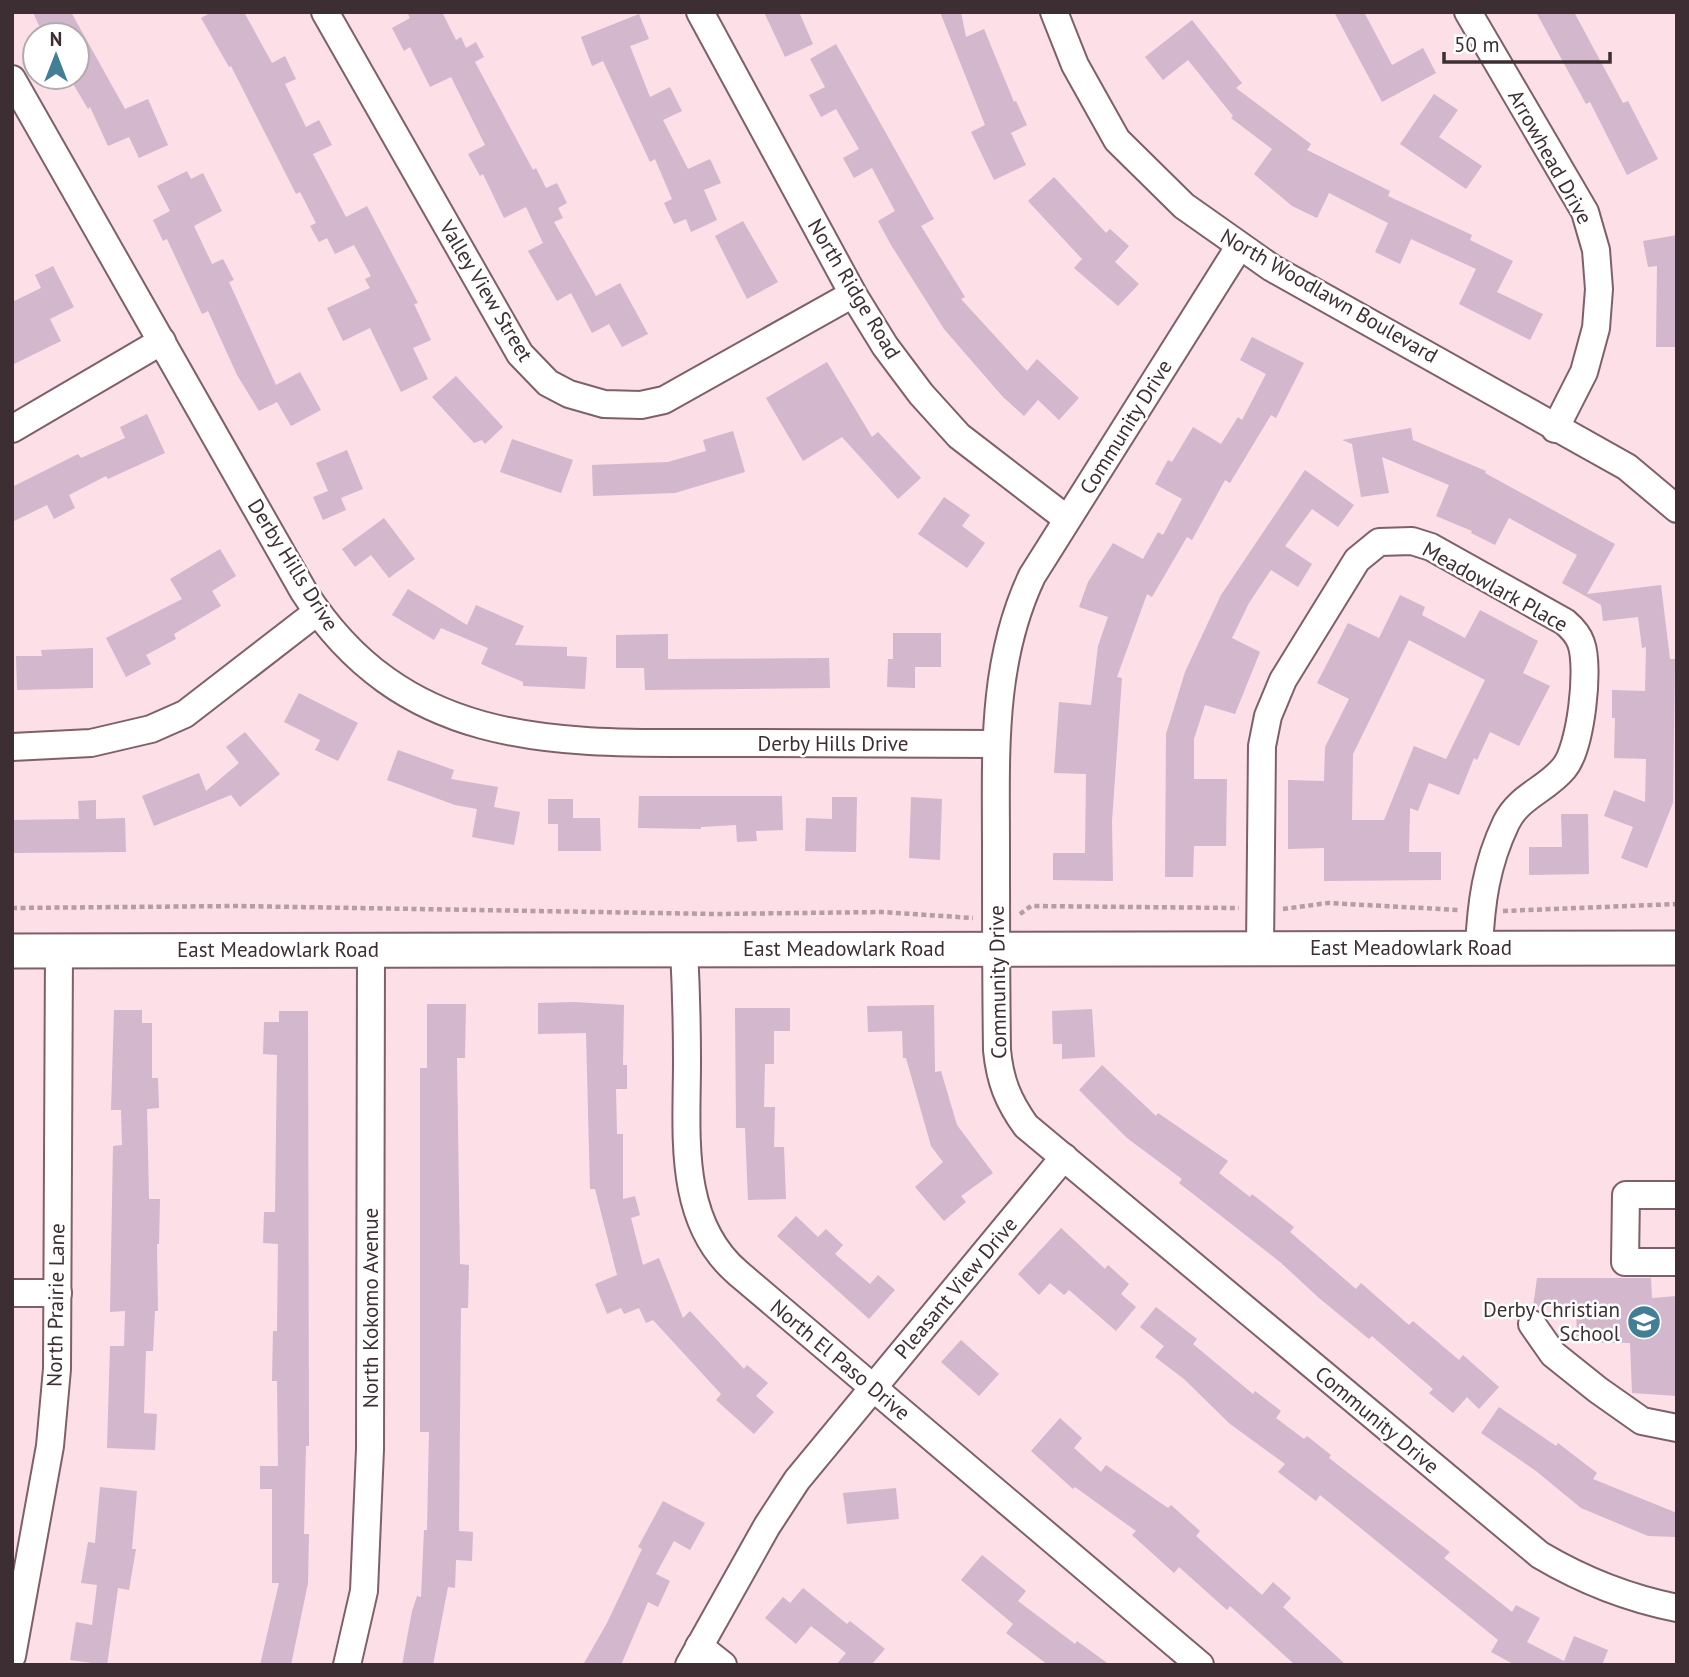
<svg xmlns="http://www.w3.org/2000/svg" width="1689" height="1677" font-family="'PT Sans',sans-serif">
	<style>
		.building { fill: #d2b7cd; fill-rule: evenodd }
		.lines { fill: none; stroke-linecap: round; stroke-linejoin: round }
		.minor-casing { stroke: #7f6069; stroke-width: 30 }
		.major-casing { stroke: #7f6069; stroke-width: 37 }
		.path { stroke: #b49da3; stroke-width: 4.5; stroke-dasharray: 5 3.5; stroke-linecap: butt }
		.minor { stroke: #fff; stroke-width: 26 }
		.major { stroke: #fff; stroke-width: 33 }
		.labels { text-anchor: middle; stroke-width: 5; stroke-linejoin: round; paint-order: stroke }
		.street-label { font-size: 21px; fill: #3c2e32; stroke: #fff }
		.poi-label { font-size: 21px; fill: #3c2e32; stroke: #fff; text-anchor: end }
	</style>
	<rect width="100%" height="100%" fill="#fcdfe7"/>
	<g class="building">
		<path d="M33,12H71L125,109L148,99L168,145L139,158L129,137L108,146L90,107L88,109L69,77H77V35H43Z"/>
		<path d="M212,12H244L272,63L285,56L296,79L285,84L306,127L319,120L332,145L313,154L346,217L367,206L418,303L414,304L431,340L413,348L428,379L401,392L370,328L343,341L327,308L370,288L365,279L371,276L354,245L335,254L327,238L319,242L310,226L316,223L300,192L296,194L231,66L229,67L201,18Z"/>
		<path d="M407,12H442L456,40L461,37L466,48L476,42L484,57L475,62L533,170L536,168L546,188L557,183L567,203L558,208L563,218L554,222L596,296L620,283L648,334L622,347L609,324L592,333L571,293L557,301L528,251L543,243L526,207L504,218L483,174L480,176L468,154L485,145L451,77L430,87L410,47L404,51L392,28L410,18Z"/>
		<path d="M764,12H799L813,44L785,57Z"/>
		<path d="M940,12H961L966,37L984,29L1014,102L1016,101L1027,125L1011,133L1026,165L994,180L971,132L985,125Z"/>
		<path d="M1334,12H1364L1392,65L1423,48L1436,73L1382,102Z"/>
		<path d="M1536,12H1574L1623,103L1628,101L1658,159L1627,175L1590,102L1586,104Z"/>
		<path d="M639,14L649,39L630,46L650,97L670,87L682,111L663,120L688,169L710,159L721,183L704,190L717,220L691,232L686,219L674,224L664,203L672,199L655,159L650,162L603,61L592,66L581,37Z"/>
		<path d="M1192,20L1242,83L1236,88L1311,144L1307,150L1390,191L1388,196L1472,235L1470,240L1513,261L1497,292L1543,314L1530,340L1459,304L1476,269L1411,239L1400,264L1375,252L1388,223L1329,193L1317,218L1292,206L1254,174L1272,149L1231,118L1233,116L1188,60L1163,80L1145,57Z"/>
		<path d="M836,44L934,219L921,226L965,297L961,299L1027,371L1037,359L1079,398L1059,420L1038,400L1024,416L1003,397L944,329L891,245L878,221L895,211L872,168L854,178L843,158L859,149L836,109L821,117L809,95L825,87L810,59Z"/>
		<path d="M1434,94L1458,110L1439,137L1482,166L1466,189L1400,144Z"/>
		<path d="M187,171L191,179L203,173L222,211L194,226L212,264L223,259L234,280L229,282L276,385L300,372L321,410L291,426L277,402L259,411L237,375L208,311L202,314L167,239L163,241L153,220L170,211L157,186Z"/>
		<path d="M1054,177L1106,233L1110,229L1129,246L1115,262L1139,284L1118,306L1074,268L1082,259L1028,201Z"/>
		<path d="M743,221L778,282L747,299L715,236Z"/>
		<path d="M1677,235V347H1656L1657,266L1648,267L1643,241Z"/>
		<path d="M53,266L74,307L50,319L61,341L12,365V302L41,288L35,275Z"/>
		<path d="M1252,337L1304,363L1276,418L1271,415L1230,483L1225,480L1192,540L1187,537L1152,597L1147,594L1117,677L1122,678L1112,821L1113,881L1053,880V853H1085L1086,774L1054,773L1059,702L1091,705L1098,646L1108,617L1079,607L1088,582L1113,543L1143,559L1158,532L1163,535L1182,499L1155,484L1168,460L1172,462L1193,427L1221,444L1238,417L1242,420L1266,374L1240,360Z"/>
		<path d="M827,362L872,437L878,432L921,478L898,499L842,437L803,461L766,398Z"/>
		<path d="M456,376L503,427L485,444L482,440L474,443L432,397Z"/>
		<path d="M147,414L165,453L108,479L106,476L69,495L75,508L54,519L47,505L12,522V487L78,454L81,458L125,438L120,427Z"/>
		<path d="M1411,428L1413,440L1486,471L1485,473L1615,544L1587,594L1661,585L1670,659H1675L1673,803L1647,868L1621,858L1633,827L1604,816L1614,790L1645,802L1646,759L1614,758L1615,718H1612V690L1645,691L1646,647L1642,648L1638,617L1603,621L1601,605L1562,583L1577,555L1509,518L1495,545L1471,533L1472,531L1436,516L1449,485L1382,457L1389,493L1361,497L1352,444L1342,440Z"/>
		<path d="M733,431L745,472L675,493L593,496L592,465L668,462L706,451L703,440Z"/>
		<path d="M512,439L573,460L561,493L500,472Z"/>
		<path d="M347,450L363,489L341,498L346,510L323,520L313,497L328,491L316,463Z"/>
		<path d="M1305,470L1354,505L1338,527L1312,509L1285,546L1312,564L1298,587L1271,570L1249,603L1232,638L1260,652L1235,714L1205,705L1194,739V779H1227L1226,846H1194L1193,877H1165L1166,734L1185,672L1221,595Z"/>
		<path d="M944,497L970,515L962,526L985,543L967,568L918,534Z"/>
		<path d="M384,518L415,559L389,578L371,555L355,567L342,549Z"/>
		<path d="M220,549L236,576L212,591L221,606L174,634L176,639L146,655L151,664L126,677L106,638L182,599L170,579Z"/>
		<path d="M408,589L467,625L476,605L524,626L515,645L567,647V656L587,657L585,689L523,686V682L481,664L488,648L441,628L434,640L392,615Z"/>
		<path d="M1400,595L1425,607L1422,615L1465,638L1480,610L1538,641L1523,673L1550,686L1519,746L1490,732L1477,760L1474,758L1459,795L1429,783L1418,811L1410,808L1409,852H1441V880L1324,881V848L1288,849V780L1324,781L1325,747L1349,699L1317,683L1348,623L1379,638ZM1409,640L1485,680L1446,759L1414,746L1384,820H1352L1353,754Z"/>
		<path d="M893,633H941V667H915V688L887,687L888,659H893Z"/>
		<path d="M668,634V659L829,658L830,688L645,690L644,668H616V635Z"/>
		<path d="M93,648V688L17,690L16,656H42L41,650Z"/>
		<path d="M299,693L358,723L338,761L315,750L320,740L284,722Z"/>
		<path d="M245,732L280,774L240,807L231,795L154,826L142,796L199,773L206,791L239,763L226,747Z"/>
		<path d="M398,750L454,770L451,779L498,787L494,807L520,812L514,845L472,837L477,809L455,805L387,780Z"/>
		<path d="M639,796H782L783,830L756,831L757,841L737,842L736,825L701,827V829L638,828Z"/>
		<path d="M832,797H857L856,852L805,851L806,818L832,819Z"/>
		<path d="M911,797L942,799L940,860L909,858Z"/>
		<path d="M548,799H573V818H600L601,851H558V824H548Z"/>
		<path d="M96,800V819L125,818L126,852L12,853V820L79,819L78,801Z"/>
		<path d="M1561,814H1588L1589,874L1529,875V847H1562Z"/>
		<path d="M574,1002L624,1005L623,1065H627V1089H616L617,1134H623V1199L635,1196L640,1215L631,1218L643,1265L659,1258L683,1318L690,1311L744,1369L747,1365L768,1383L756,1396L774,1412L754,1434L716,1400L721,1394L653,1320L646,1323L639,1308L624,1314L621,1308L607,1314L595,1284L617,1275L595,1189H590L586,1033L538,1034V1003Z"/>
		<path d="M427,1004H466L465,1058H457L460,1264L469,1265L468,1308H461L459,1531L473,1532L472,1561L456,1560L455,1588L448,1587L433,1665H402L412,1611L417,1596L421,1597L424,1530H427L429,1432H420V1068H427Z"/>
		<path d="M934,1005L935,1072L941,1071L957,1125L993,1173L961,1196L966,1202L944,1221L915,1187L943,1162L931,1146L906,1058H903L902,1031L868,1032L867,1006Z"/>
		<path d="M735,1008H790V1031H774V1064H765L764,1107H775L774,1147H784L786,1199L748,1200L745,1128H736Z"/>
		<path d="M1092,1009L1095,1057L1062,1059V1044H1053L1052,1011Z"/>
		<path d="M114,1010H142V1023H152V1078H158L159,1108L147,1109L149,1199H160L159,1244H157L158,1311H155L153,1351H146L144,1413L157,1414L155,1450L107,1448L110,1346H124L125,1311L110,1312L113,1146L122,1145L121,1110H111Z"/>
		<path d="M279,1011H308L309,1446H306L304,1534H309L308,1583L291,1665H260L279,1583H272V1489H260V1466H278L277,1381H272L273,1331H277L278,1244L263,1243L264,1212H275L277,1055L263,1054L264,1022H279Z"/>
		<path d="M1102,1065L1156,1116L1158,1113L1228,1161L1219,1173L1250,1197L1252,1194L1294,1227L1290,1232L1356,1289L1361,1283L1409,1325L1413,1321L1459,1360L1463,1355L1499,1387L1479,1409L1467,1397L1453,1413L1429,1393L1433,1389L1372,1336L1369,1339L1319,1298L1280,1262L1179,1183L1182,1179L1127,1138L1079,1090Z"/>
		<path d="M796,1216L818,1237L826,1229L843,1245L835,1254L870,1284L878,1275L895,1290L869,1319L777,1236Z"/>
		<path d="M1061,1228L1105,1269L1108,1265L1129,1284L1121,1294L1136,1307L1116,1331L1069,1290L1064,1295L1050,1283L1039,1295L1018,1274Z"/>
		<path d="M1537,1278H1651L1652,1298L1677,1296V1396L1632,1393L1630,1343L1577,1342L1576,1305L1533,1307Z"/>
		<path d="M1156,1307L1197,1339L1193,1344L1253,1394L1255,1391L1281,1411L1276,1418L1304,1439L1307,1436L1331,1455L1329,1458L1450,1552L1444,1558L1512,1612L1516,1605L1540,1618L1527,1642L1564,1661L1574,1636L1608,1650L1602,1665H1515L1491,1652L1498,1640L1320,1495L1316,1501L1278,1472L1285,1464L1230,1424L1184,1379L1155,1357L1164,1346L1140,1327Z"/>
		<path d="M961,1340L999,1374L979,1396L941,1362Z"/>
		<path d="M1499,1407L1556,1446L1558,1443L1597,1473L1593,1479L1677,1513V1537L1648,1536L1581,1508L1536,1471L1481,1433Z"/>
		<path d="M1060,1418L1082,1438L1074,1448L1101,1472L1106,1465L1168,1508L1171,1505L1200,1531L1196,1536L1262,1595L1273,1582L1291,1598L1283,1607L1346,1665H1295L1230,1606L1227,1610L1179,1567L1174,1573L1132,1535L1136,1531L1075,1487L1073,1489L1031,1451Z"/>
		<path d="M100,1487L137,1491L132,1549H136L129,1590L118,1588L107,1665L70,1660L76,1622L92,1625L97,1585L81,1583L88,1542L95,1543Z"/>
		<path d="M896,1488L899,1519L847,1524L843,1493Z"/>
		<path d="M663,1501L705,1523L690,1550L674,1541L656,1574L670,1581L658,1607L648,1602L621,1665H583L607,1623L642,1549L638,1547Z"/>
		<path d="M982,1555L1026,1591L1018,1601L1075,1644L1077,1641L1110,1665H1048L1006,1633L1013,1624L961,1580Z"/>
		<path d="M803,1588L847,1624L850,1621L885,1649L871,1665H836L846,1653L811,1626L796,1644L765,1618L783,1597L790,1603Z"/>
	</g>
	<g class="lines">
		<g class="minor-casing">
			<g id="minor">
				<path d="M325,12L520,354L548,383L569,394L604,404L641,405L664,400L853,294"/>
				<path d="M700,12L853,294L885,346L921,394L959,436L1067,519"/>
				<path d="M1054,12L1075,65L1117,140L1184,206L1272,268L1627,467L1677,509"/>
				<path d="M1468,12L1585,212L1596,250L1599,289L1596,328L1584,372L1555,429"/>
				<path d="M12,79L304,592C408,754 566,743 735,743C822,743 909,744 995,744"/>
				<path d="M1239,247L1032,576C991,663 996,754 996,848C996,915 996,983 997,1050C1000,1081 1008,1101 1026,1126L1540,1555C1584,1581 1627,1598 1677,1608"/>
				<path d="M12,429L162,341"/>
				<path d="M12,747L91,743L151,729L185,714L317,612"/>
				<path d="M1260,948L1262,746L1268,716L1283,680L1357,560L1379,542L1412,541L1431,547L1565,622C1572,628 1578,634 1581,643C1590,667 1581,748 1564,768C1546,790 1519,796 1506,823C1486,865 1481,903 1479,948"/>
				<path d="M684,949C686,987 687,1024 687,1062C687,1134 677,1221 738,1273L1200,1665"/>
				<path d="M1677,1195H1626L1625,1262H1677"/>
				<path d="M12,1293H58"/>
				<path d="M1532,1324L1553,1354L1598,1390L1642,1421L1677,1428"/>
				<path d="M699,1646L723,1665"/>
				<path d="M12,1656L50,1446L57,1369L59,950"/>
				<path d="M347,1665L364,1591L370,1449L371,950"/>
				<path d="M689,1665L767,1526L797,1480L1064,1157"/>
			</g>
		</g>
		<g class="major-casing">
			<path id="major" d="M12,951L1677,948"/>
		</g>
		<g class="path">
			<path d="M12,908L237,906L716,914L882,912L973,918"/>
			<path d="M1283,909L1328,903L1459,910"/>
			<path d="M1503,911L1677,904"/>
			<path d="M1020,914L1031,906L1239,908"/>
		</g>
		<use href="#minor" class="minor"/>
		<use href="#major" class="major"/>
	</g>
	<defs>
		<g id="school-disc" transform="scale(1.75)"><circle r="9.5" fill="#427e95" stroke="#fff"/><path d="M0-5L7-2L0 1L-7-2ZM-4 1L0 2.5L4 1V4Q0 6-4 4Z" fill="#fff"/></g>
	</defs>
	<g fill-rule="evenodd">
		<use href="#school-disc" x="1644" y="1322"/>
	</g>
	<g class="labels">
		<g class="street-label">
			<text transform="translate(1550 157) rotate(61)" y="7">Arrowhead Drive</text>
			<text transform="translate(854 289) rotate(59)" y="7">North Ridge Road</text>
			<text transform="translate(486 291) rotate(59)" y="7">Valley View Street</text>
			<text transform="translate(1329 296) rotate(30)" y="7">North Woodlawn Boulevard</text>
			<text transform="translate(1126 427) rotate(-58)" y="7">Community Drive</text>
			<text transform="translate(293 565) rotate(58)" y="7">Derby Hills Drive</text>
			<text transform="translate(1495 587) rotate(29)" y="7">Meadowlark Place</text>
			<text x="833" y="751">Derby Hills Drive</text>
			<text x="1411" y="955">East Meadowlark Road</text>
			<text x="844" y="956">East Meadowlark Road</text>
			<text x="278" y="957">East Meadowlark Road</text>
			<text transform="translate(998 982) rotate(-91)" y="7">Community Drive</text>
			<text transform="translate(956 1288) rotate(-50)" y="7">Pleasant View Drive</text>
			<text transform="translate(56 1305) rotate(-89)" y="7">North Prairie Lane</text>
			<text transform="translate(371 1308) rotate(-90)" y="7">North Kokomo Avenue</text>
			<text transform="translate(840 1360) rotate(40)" y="7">North El Paso Drive</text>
			<text transform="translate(1377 1420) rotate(40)" y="7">Community Drive</text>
		</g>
		<g class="poi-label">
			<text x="1620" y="1317">Derby Christian<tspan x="1620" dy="24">School</tspan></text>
		</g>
	</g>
	<rect width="1689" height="1677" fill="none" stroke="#3c2e32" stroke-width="28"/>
	<g transform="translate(56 56)"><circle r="33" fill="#ffffff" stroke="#b1abad" stroke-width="2"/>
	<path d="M0-5L12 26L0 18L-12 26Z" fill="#427e95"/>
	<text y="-10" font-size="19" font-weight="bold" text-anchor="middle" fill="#3c2e32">N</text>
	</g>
	<path d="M1444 52v10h166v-10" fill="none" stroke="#3c2e32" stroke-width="3.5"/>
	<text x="1454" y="52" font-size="21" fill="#3c2e32" stroke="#ffffff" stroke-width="5" paint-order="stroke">50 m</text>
</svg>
